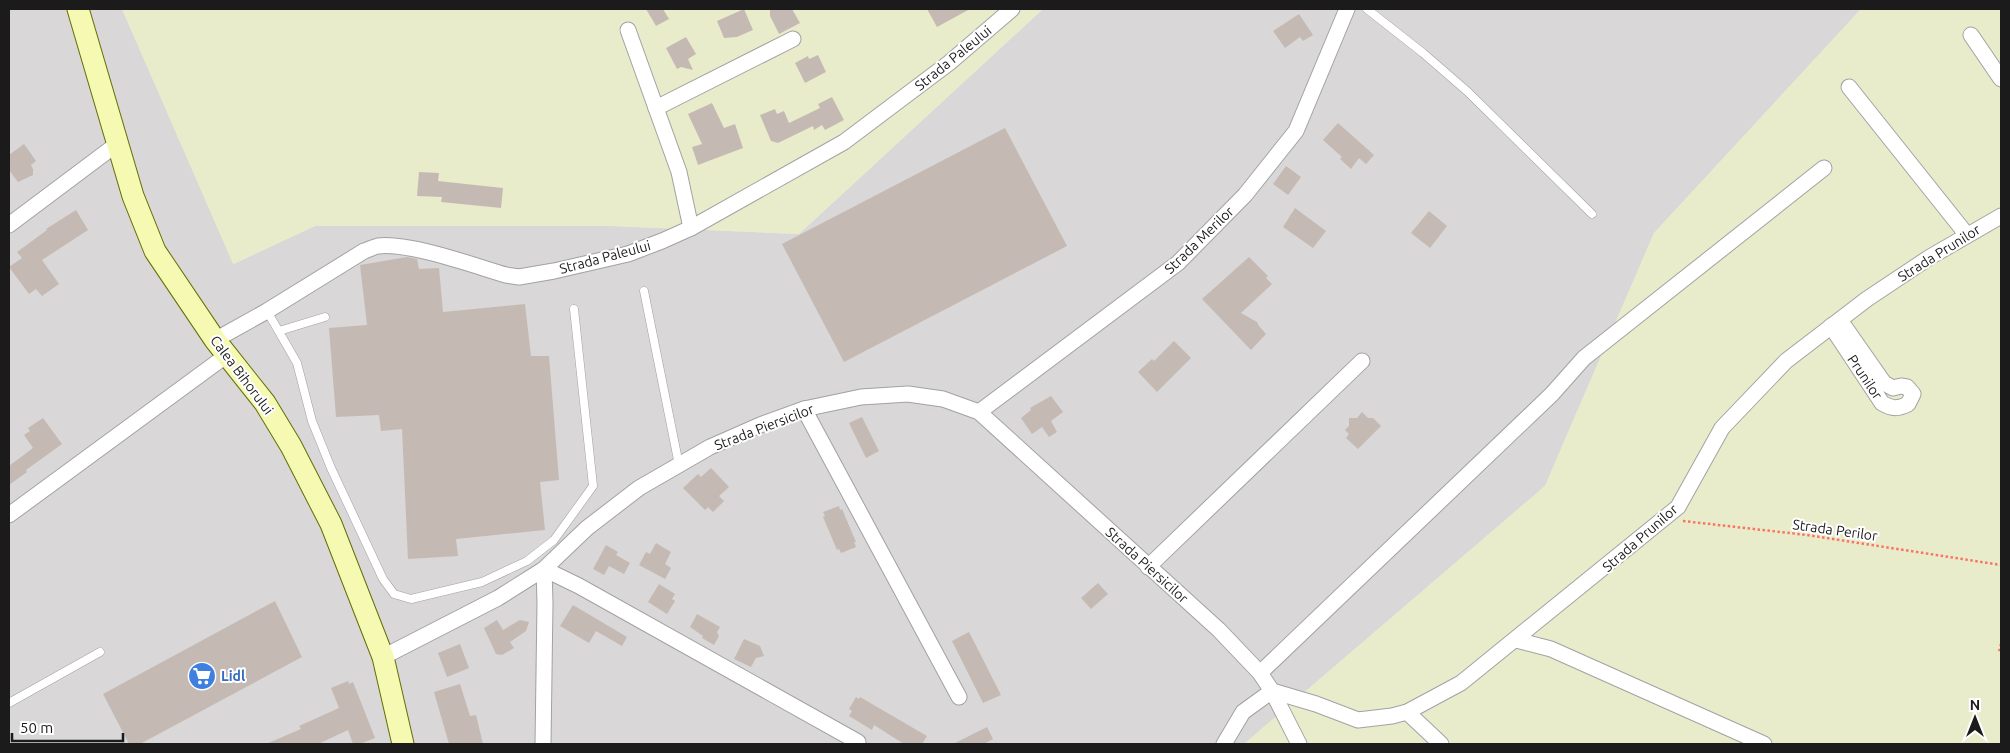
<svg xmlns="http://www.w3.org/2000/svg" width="2010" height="753" font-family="Ubuntu,sans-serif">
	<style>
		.residential { fill: #d9d7d7 }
		.farmland { fill: #e9ecca }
		.building { fill: #c4bab3 }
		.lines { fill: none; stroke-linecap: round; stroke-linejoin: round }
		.lane-casing { stroke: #a2a2a2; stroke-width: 9 }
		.street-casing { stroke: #a2a2a2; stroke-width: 17 }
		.secondary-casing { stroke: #636f04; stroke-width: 23 }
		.path { stroke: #f97464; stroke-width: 2.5; stroke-dasharray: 2.5 2.5; stroke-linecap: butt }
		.lane { stroke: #fff; stroke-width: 8 }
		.street { stroke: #fff; stroke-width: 15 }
		.secondary { stroke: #f5f9b1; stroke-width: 21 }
		.labels { text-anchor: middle; stroke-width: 4; stroke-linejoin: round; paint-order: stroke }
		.street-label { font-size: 14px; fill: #1b1b1b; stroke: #fff }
		.shop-label { font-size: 14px; font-weight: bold; fill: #366cbe; stroke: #fff; text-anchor: start }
	</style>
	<rect width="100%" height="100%" fill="#ece8e0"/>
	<path class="residential" d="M9,9H122L234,264L315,226H611L799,234L1043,9H1861L1654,233L1545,486L1244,744H9Z"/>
	<g class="farmland">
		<path d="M122,9H1043L799,234L611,226H315L233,264Z"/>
		<path d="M1861,9H2001V744H1244L1545,486L1654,233Z"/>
	</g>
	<g class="building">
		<path d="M646,9H663L669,19L656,26Z"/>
		<path d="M744,9L753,30L737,37L724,38L717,21Z"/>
		<path d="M770,9H792L800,23L779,34L770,16Z"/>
		<path d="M927,9H970L937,27Z"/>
		<path d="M1299,14L1313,35L1303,41L1300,37L1285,48L1273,31Z"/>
		<path d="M686,37L696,54L688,59L693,70L681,67L677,69L666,48Z"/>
		<path d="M818,55L826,72L805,83L795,63L808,56L809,59Z"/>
		<path d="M832,97L844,120L825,130L822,125L814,130L813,126L778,143L771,141L760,115L775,109L777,114L784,111L789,123L820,108L818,104Z"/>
		<path d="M712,103L724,128L735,124L743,148L698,165L692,147L702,144L688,114Z"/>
		<path d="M1338,123L1374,155L1366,164L1359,158L1351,169L1340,159L1342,157L1323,140Z"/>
		<path d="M1005,128L1067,246L844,362L782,244Z"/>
		<path d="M24,144L36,161L31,165L33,169V175L18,182L9,170V155Z"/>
		<path d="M1286,166L1301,177L1288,195L1273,184Z"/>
		<path d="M419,172L439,173L438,181L503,188L501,208L441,202L442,197L417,196Z"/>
		<path d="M1295,208L1326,231L1313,248L1283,227Z"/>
		<path d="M76,210L88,230L42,260L59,284L42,296L36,289L29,294L9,267L22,258L17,252L47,230L46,229Z"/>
		<path d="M1429,211L1447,226L1430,248L1411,233Z"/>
		<path d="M407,257L417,259L419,269L439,268L443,312L525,304L531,356H549L559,480L540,482L545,530L456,539L458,556L408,559L402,429L381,431L379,415L336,417L329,328L367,325L360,265Z"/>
		<path d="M1249,257L1268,276L1266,278L1272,284L1241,313L1257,322L1259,326L1266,334L1251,350L1202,299Z"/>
		<path d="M1174,341L1191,358L1157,392L1138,372L1152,359L1154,361Z"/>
		<path d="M1051,396L1063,412L1051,421L1057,432L1049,437L1042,427L1032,434L1021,418L1031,410L1030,408Z"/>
		<path d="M1362,412L1368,418H1373L1381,426L1358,449L1346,438L1349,434L1345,430L1349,426V418H1357Z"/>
		<path d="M862,417L879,451L866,458L849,423Z"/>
		<path d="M43,418L62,444L26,470L27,472L9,485V466L33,448L24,435L30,431L28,428Z"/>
		<path d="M711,468L729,487L719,496L724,501L713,512L708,507L705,510L683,488L698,474L701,477Z"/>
		<path d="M839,506L840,510L842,509L856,542H854L856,547L841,553L839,549L837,550L823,517L825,516L823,512Z"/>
		<path d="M656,543L671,552L665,564L671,568L665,579L639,565L646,552L650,554Z"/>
		<path d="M606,545L618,552L616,555L630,563L624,574L609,566L604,575L593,569Z"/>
		<path d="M1098,583L1108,594L1091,609L1081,598Z"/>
		<path d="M659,584L675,594L672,599L675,601L667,614L648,602Z"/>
		<path d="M275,601L302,657L140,744H129L103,694Z"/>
		<path d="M573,605L627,637L622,646L596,631L589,643L560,626Z"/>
		<path d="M697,614L720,627L717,632L719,636L714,645L702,638L703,636L690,627Z"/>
		<path d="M497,620L503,630L520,620L529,622L526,631L510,642L514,648L502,655L496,654L484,628Z"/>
		<path d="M969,632L1001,695L983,703L952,641Z"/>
		<path d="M744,639L760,646L764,656L756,658L751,667L734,659Z"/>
		<path d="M460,644L469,668L447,677L438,653Z"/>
		<path d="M348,681L349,684L353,682L375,738L360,744H353L348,730L318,744H266L301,729L299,726L339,708L331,688Z"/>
		<path d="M460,684L470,716L476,715L483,744H449L434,692Z"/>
		<path d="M856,697L859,699L860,697L927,736L922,744H904L874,725L872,730L849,716L852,711L849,709Z"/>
		<path d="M987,727L993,739L984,744H953Z"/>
	</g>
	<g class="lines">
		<g class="lane-casing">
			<g id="lane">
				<path d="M1367,9L1423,53L1468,92L1592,214"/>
				<path d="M644,291L679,465"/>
				<path d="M267,311L297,363L312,421L331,468L383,579L394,594L411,599L482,582L527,561L554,540L593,486L574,309"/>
				<path d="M279,331L325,317"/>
				<path d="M9,703L100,652"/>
			</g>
		</g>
		<g class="street-casing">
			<g id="street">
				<path d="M628,30L679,172L691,228"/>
				<path d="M1971,35L2001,79"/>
				<path d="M1849,87L1967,235"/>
				<path d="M656,108L793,39"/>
				<path d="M9,225L117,144"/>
				<path d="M1831,326L1882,403C1892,409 1898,409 1908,404L1913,394L1907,387L1901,386L1893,388L1884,383L1840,320"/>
				<path d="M215,340L267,311L364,251C368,250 373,247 378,246C409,242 475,266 506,275L519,277L554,271L628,254L662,241L691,228L844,142L949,63L1012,9"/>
				<path d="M804,409L959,697"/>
				<path d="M979,412L1178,263L1245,195L1296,131L1347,9"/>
				<path d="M9,515L227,355"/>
				<path d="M1148,567L1362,361"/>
				<path d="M1516,640L1551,649L1764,744"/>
				<path d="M383,657L498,598L544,569L587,528L639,488L710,447L760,425L804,409L861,397L908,394L943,399L979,412L1219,630L1260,673L1272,691L1299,744"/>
				<path d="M1260,673L1552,394L1584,358L1824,168"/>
				<path d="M1407,712L1441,744"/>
				<path d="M543,744L545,603L544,569L579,586L858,742"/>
				<path d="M1224,744L1243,712L1272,691L1316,704L1358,720L1392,716L1407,712L1461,683L1678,507L1722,428L1786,361L1867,299L1930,257L2001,216"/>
			</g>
		</g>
		<g class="secondary-casing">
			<path id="secondary" d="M78,9L133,196L155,251L215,340L265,403L291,446L331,524L383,657L403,744"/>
		</g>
		<g class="path">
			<path d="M1683,521L1807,535L2001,565"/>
			<path d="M2001,644L1999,652L2001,653"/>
		</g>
		<use href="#lane" class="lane"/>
		<use href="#street" class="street"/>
		<use href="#secondary" class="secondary"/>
	</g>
	<defs>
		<g id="supermarket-disc" transform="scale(1.4375)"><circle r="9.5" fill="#3f7fe0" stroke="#fff"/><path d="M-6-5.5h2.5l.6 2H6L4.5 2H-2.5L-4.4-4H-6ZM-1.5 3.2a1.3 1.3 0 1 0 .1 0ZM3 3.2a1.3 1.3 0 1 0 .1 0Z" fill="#fff"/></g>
	</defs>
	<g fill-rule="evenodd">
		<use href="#supermarket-disc" x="202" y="676"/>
	</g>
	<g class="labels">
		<g class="street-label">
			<text transform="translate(953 58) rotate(-39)" y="5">Strada Paleului</text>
			<text transform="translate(1199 240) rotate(-44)" y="5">Strada Merilor</text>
			<text transform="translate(1939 253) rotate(-32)" y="5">Strada Prunilor</text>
			<text transform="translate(605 257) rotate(-15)" y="5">Strada Paleului</text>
			<text transform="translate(242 375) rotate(53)" y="5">Calea Bihorului</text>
			<text transform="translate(1865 377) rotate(56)" y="5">Prunilor</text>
			<text transform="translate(764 427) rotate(-21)" y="5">Strada Piersicilor</text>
			<text transform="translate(1835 530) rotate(8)" y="5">Strada Perilor</text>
			<text transform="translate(1640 538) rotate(-41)" y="5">Strada Prunilor</text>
			<text transform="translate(1147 565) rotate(42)" y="5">Strada Piersicilor</text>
		</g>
		<g class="shop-label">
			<text x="221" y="681">Lidl</text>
		</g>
	</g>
	<rect width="2010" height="753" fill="none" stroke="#1b1b1b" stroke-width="20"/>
	<g transform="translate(1975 718)" stroke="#ffffff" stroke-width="4" paint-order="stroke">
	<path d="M0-4L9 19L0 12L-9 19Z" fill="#1b1b1b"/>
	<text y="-8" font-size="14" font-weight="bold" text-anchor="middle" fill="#1b1b1b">N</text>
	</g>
	<path d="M12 733v8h111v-8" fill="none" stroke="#1b1b1b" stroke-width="2.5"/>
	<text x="20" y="733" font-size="15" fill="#1b1b1b" stroke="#ffffff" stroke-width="4" paint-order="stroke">50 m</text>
</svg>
